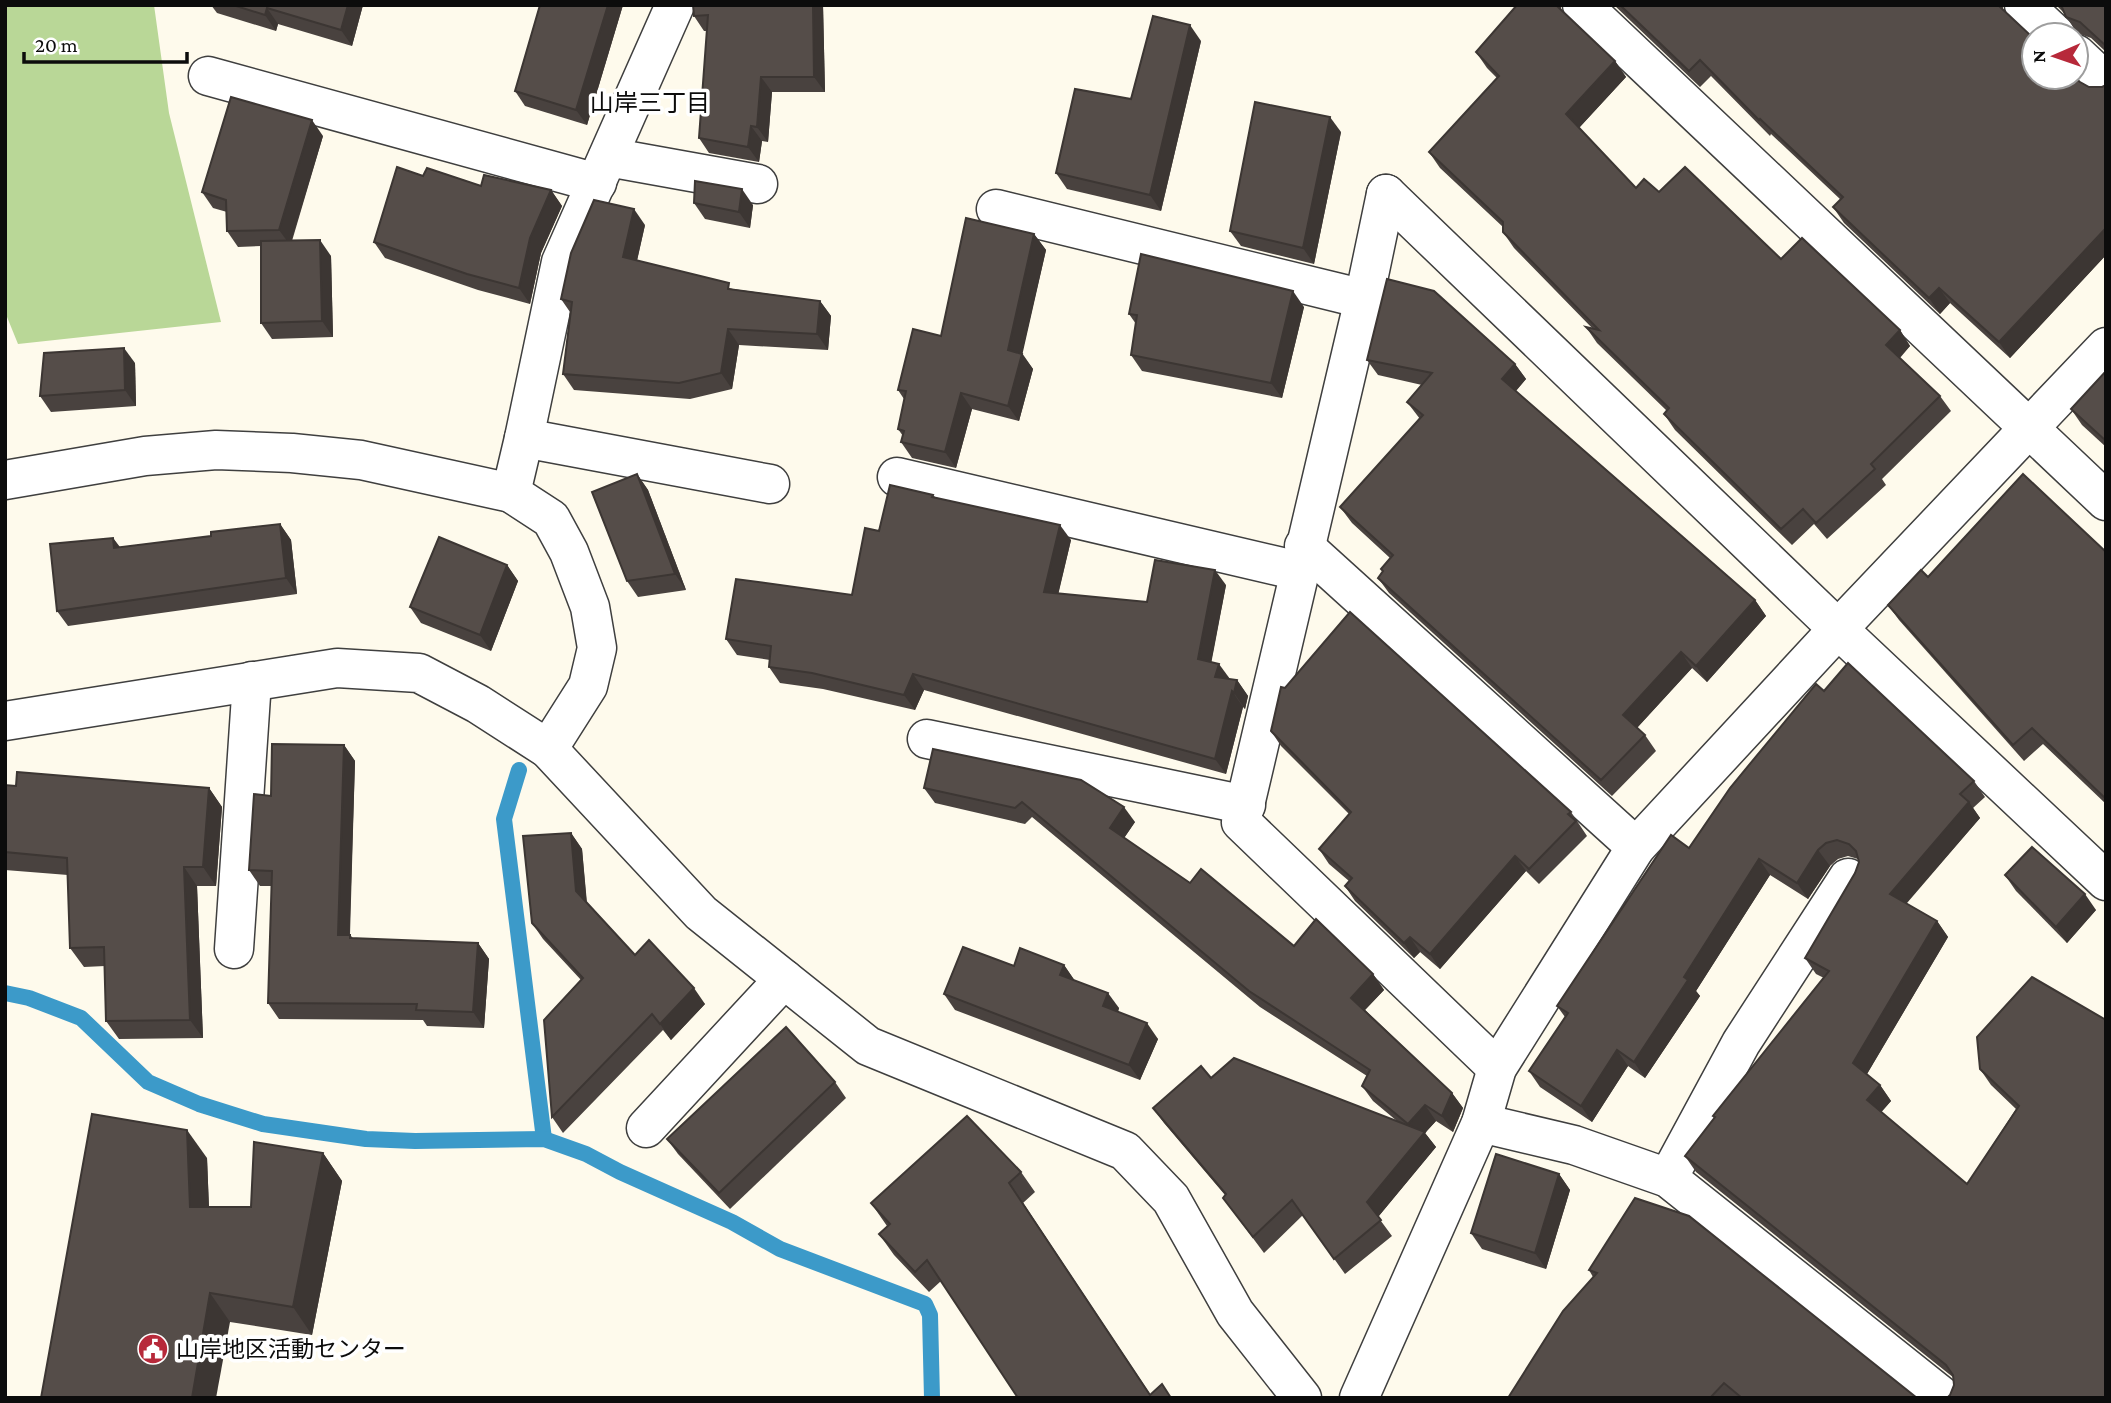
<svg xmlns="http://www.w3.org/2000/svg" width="2111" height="1403" font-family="'Crimson Pro','Noto Sans JP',serif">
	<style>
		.forest { fill: #b9d797 }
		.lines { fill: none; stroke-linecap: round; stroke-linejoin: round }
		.stream { stroke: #3c9ac9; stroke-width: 16 }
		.street-casing { stroke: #3f3f3f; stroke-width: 41 }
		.street { stroke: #fff; stroke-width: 38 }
		.wall { fill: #49423f }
		.shaded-wall { fill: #3c3633 }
		.building { fill: #554d49; stroke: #3c3633; stroke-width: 2 }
		.labels { text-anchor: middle; stroke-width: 7; stroke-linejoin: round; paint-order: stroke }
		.poi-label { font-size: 23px; fill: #0c0c0c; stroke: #fff; text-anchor: start }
		.neighbourhood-label { font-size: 24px; fill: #0c0c0c; stroke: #fff }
	</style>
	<rect width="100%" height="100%" fill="#fefaec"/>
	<path class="forest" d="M5,5H154L169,113L221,322L18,344L5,312Z"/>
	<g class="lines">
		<g class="stream">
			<path d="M519,770L504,819L544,1139"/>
			<path d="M5,993L29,998L81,1018L148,1082L199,1104L263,1124L366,1139L415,1141L544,1139L586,1154L620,1172L732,1222L780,1249L925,1304L930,1315L932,1398"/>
		</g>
		<g class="street-casing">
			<g id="street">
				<path d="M1582,5L2106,501"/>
				<path d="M2024,5L2056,35"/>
				<path d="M2076,54L2106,82"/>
				<path d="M208,76L597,183"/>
				<path d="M608,157L758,184"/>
				<path d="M1386,194L1364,299L1241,822L1497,1068"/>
				<path d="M1386,194L1838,629L2106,881"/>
				<path d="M996,209L1364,299"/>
				<path d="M524,438L770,484"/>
				<path d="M897,477L1299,571"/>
				<path d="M5,480L145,456L216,450L292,453L361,460L511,493L551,519L569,552L590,607L597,648L588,686L548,749"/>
				<path d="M511,493L524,438L561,262L675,5"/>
				<path d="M1304,546L1636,847"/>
				<path d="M5,721L337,668L419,673L478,704L548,749L701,913L868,1046L1125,1151L1171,1199L1235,1313L1302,1398"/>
				<path d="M927,739L1246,805"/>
				<path d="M234,949L252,681"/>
				<path d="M1481,1123L1574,1145L1668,1178L1944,1398"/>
				<path d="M646,1128L784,979"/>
				<path d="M1668,1178L1741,1043L1848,878"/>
				<path d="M1359,1398L1481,1123L1497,1068L1636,847L1838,629L2106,347"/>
			</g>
		</g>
		<use href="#street" class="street"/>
	</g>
	<g class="wall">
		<path d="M211,5H363L352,46L278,24L276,31L217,13Z"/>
		<path d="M540,5H623L587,125L525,106L515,91Z"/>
		<path d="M693,5H823L825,92H772L768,142L762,141L759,162L709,153L699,138L707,31H704L694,16Z"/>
		<path d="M1517,5H1561V10L1615,61L1626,77L1579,128L1636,188L1659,192L1781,259L1900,330L1910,346L1900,358L1940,396L1951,411L1882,479L1886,485L1827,539L1814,524L1792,545L1675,430L1664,414L1667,411L1597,343L1586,327L1593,329L1514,248L1503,232V227L1440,168L1429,152L1497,78L1487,68L1476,52Z"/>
		<path d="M1614,5H2003V10L2034,77L2080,82L2089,87H2102L2106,85V255L2010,358L1950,303L1940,314L1844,223L1833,207L1841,200L1771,134L1770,136L1711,76L1700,87Z"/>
		<path d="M2056,5H2106V52L2091,38L2077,33L2064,13Z"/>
		<path d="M1201,41L1161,211L1067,189L1056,173L1131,99Z"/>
		<path d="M1341,132L1314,264L1241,246L1230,231Z"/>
		<path d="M323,136L292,241L331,256L333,337L272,339L261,323V246L238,247L227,231V212L213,208L202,192Z"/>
		<path d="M423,176L481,186L551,190L562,206L541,253L530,304L478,290L385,258L374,242Z"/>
		<path d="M694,203L753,205L750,228L705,219Z"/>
		<path d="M645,225L637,261L733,289L820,301L831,316L828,350L739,345L732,389L690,399L574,390L563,374L570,312L561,299Z"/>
		<path d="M1034,234L1046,250L1022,353L1033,369L1019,421L972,409L956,468L912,458L901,442L903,436L898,429L904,399L898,390L941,336Z"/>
		<path d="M1304,307L1282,398L1142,371L1131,355L1136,324L1129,314Z"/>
		<path d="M1367,360L1515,364L1526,379L1516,391L1755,600L1766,616L1707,682L1692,668L1637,728L1645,735L1656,751L1612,796L1389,593L1378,578L1383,572L1381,569L1390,558L1352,523L1340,507L1420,419L1407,402L1422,385L1378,375Z"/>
		<path d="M135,363L136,406L51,412L40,396Z"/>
		<path d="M2106,371V447L2082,425L2071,409Z"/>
		<path d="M637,474L648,490L686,590L638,597L627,581Z"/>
		<path d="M933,495L935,497L1071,540L1058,594L1147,602L1226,585L1211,662L1229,679L1237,680L1248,696L1245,709L1243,707L1226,774L924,690L915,710L823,689L780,683L769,667L770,660L737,655L726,639L852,595L879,531Z"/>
		<path d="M280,524L291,540L297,594L68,626L57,611L113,538L120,547L211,536Z"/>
		<path d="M2106,552V804L2043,744L2024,761L1899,620L1888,605L1928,577Z"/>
		<path d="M507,565L518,581L491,651L421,623L410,607Z"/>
		<path d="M1824,691L1974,781L1985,797L1973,808L1980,818L1906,903L1937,921L1948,937L1867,1074L1880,1085L1891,1101L1881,1112L1967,1184L2016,1109L1991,1085L1980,1069L2106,1020L1950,1395L1954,1385V1378L1696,1172L1685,1156L1714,1118L1713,1116L1824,978L1816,974L1805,958L1855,873L1859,862L1858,859L1848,856L1838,859L1830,866L1808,899L1770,875L1696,991L1700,996L1645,1078L1628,1066L1592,1122L1540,1087L1529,1071L1565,1017L1557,1006L1689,848Z"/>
		<path d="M1271,731L1571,812L1587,836L1539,884L1526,871L1440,969L1420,952L1414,958L1355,901L1345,886L1349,881L1329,864L1319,849L1349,814L1281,746Z"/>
		<path d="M344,745L355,761L350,935L353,938L478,943L489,959L484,1028L427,1026L423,1020L279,1019L268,1003L272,886H260L249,870L271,796Z"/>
		<path d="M933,749L1135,822L1124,838L1190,883L1294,946L1373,974L1384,990L1365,1010L1452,1093L1463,1108L1453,1132L1436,1121L1425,1133L1436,1147L1378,1217L1392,1236L1345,1274L1303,1215L1264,1253L1223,1198L1225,1195L1164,1123L1153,1108L1211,1078L1397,1121L1373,1101L1362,1086L1367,1076L1260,1007L1032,817L1025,824L935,803L924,788Z"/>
		<path d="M5,785L209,788L222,807L216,886H197L203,1038L119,1039L106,1021L105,966L84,967L70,948L68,875L5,870Z"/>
		<path d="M571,833L582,849L587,903L635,955L705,1004L671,1040L663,1030L563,1133L552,1117L581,980L543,939L532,923Z"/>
		<path d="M2005,875L2096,910L2067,943L2016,891Z"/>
		<path d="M1064,965L1075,981L1119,1008L1118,1012L1158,1039L1140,1080L955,1010L944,994L1014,966Z"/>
		<path d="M835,1082L846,1098L730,1209L678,1154L667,1139Z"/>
		<path d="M323,1153L342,1181L312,1335L230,1322L41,1398L207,1158L209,1207H251Z"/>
		<path d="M1021,1172L1035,1192L1023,1203L1150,1394L1171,1398H1018L941,1281L929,1292L894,1255L879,1234L887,1226L871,1203Z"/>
		<path d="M1559,1174L1570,1190L1546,1269L1482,1249L1471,1233Z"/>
		<path d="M1589,1270L1917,1398H1508L1593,1277Z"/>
	</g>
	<g class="shaded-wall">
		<path d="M348,5H363L352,46L341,30Z"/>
		<path d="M608,5H623L587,125L576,110Z"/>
		<path d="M813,5H823L825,92L814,77Z"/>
		<path d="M267,8L278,24L276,31L265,15Z"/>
		<path d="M1190,25L1201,41L1161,211L1150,195Z"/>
		<path d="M1615,61L1626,77L1577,130L1566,114Z"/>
		<path d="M761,77L772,92L768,142L757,127Z"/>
		<path d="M1330,117L1341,132L1314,264L1303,248Z"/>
		<path d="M312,120L323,136L290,245L279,230Z"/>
		<path d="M751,126L762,141L759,162L748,147Z"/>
		<path d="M742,189L753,205L750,228L739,212Z"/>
		<path d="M551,190L562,206L541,253L530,304L519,288L530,238Z"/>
		<path d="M634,209L645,225L634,273L623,257Z"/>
		<path d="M2106,228V255L2010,358L1999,342Z"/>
		<path d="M1034,234L1046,250L1022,356V354L1033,369L1019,421L1008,406V350Z"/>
		<path d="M320,240L331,256L333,337L322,321Z"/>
		<path d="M1939,288L1950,303L1940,314L1929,298Z"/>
		<path d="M1293,291L1304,307L1282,398L1271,383Z"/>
		<path d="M820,301L831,316L828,350L817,334Z"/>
		<path d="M728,329L739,345L732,389L721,373Z"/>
		<path d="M1900,330L1910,346L1897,360L1886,345Z"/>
		<path d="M124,348L135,363L136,406L125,390Z"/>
		<path d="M1515,364L1526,379L1513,394L1502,379Z"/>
		<path d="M961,393L972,409L956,468L945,452Z"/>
		<path d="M637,474L648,490L686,590L675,574Z"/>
		<path d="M280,524L291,540L297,594L286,578Z"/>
		<path d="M1060,525L1071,540L1055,608L1044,592Z"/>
		<path d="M113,538L124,554L114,548Z"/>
		<path d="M507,565L518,581L491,651L480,635Z"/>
		<path d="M1215,570L1226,585L1209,675L1198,659Z"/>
		<path d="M1755,600L1766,616L1707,682L1696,666Z"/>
		<path d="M1681,652L1692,668L1634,731L1623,715Z"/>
		<path d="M1219,664L1230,679L1215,677Z"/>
		<path d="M913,674L924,690L915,710L904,695Z"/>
		<path d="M1237,680L1248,696L1245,709L1234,693Z"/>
		<path d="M1232,691L1243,707L1226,774L1215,759Z"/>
		<path d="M344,745L355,761L349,950L338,935Z"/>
		<path d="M209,788L222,807L216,886L203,867Z"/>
		<path d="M1969,802L1980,818L1901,910L1890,894Z"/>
		<path d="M1124,807L1135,822L1120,844L1110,828Z"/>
		<path d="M571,833L582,849L587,907L576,891Z"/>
		<path d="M1818,850L1830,866L1808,899L1797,883Z"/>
		<path d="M1515,856L1526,871L1440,969L1430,954Z"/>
		<path d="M1759,859L1770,875L1696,991L1700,996L1645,1078L1634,1062L1684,977Z"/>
		<path d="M184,867L197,886L203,1038L190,1020Z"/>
		<path d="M2085,894L2096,910L2067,943L2056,927Z"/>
		<path d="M1937,921L1948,937L1864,1079L1853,1063Z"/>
		<path d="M1410,937L1420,952L1414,958L1404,943Z"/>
		<path d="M478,943L489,959L484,1028L473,1012Z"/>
		<path d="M1064,965L1075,981L1060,975Z"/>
		<path d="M1373,974L1384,990L1362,1013L1351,998Z"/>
		<path d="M694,988L705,1004L671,1040L660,1024Z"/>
		<path d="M1108,993L1119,1008L1114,1022L1103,1006Z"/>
		<path d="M1147,1023L1158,1039L1140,1080L1129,1065Z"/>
		<path d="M1617,1050L1628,1066L1592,1122L1581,1106Z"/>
		<path d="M1880,1085L1891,1101L1878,1116L1867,1100Z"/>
		<path d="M1452,1093L1463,1108L1453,1132L1442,1116Z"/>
		<path d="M1425,1105L1436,1121L1425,1133L1436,1147L1378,1217L1367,1202L1419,1139L1408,1124Z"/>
		<path d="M187,1130L207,1158L210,1236L190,1207Z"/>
		<path d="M323,1153L342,1181L312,1335L293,1307Z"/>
		<path d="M1559,1174L1570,1190L1546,1269L1535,1253Z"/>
		<path d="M1009,1183L1023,1203L1152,1398Z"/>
		<path d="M210,1293L230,1322L216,1398H192Z"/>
	</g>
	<g class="building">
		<path d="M233,5H348L341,30L267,8L265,15Z"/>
		<path d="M540,5H608L576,110L515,91Z"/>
		<path d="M693,5H813L814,77H761L757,127L751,126L748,147L699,138L708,15L694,16Z"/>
		<path d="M1517,5H1556L1615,61L1566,114L1636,188L1644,179L1659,192L1685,167L1781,259L1802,238L1900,330L1886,345L1940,396L1871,464L1875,469L1816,523L1803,509L1781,529L1664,414L1669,408L1586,327L1599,330L1503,232V222L1429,152L1499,76L1476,52Z"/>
		<path d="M1620,5H1998L2030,35L2034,37V77H2074L2080,82L2089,87H2102L2106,85V228L1999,342L1939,288L1929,298L1833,207L1843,197L1760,119L1759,120L1700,60L1689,71Z"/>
		<path d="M2061,5H2106V46L2080,22L2066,17Z"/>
		<path d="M1153,16L1190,25L1150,195L1056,173L1075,89L1131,99Z"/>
		<path d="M231,97L312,120L279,230L227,231L226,200L202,192Z"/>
		<path d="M1255,102L1330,117L1303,248L1230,231Z"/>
		<path d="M397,167L423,176L427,168L481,186L484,175L551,190L530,238L519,288L467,274L374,242Z"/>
		<path d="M695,181L742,189L739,212L694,203Z"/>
		<path d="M594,200L634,209L623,257L729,283L728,289L820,301L817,334L728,329L721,373L679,383L563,374L572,302L561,299L571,253Z"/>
		<path d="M966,218L1034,234L1008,350L1022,354L1008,406L961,393L945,452L901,442L904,431L898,429L906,391L898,390L913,329L941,336Z"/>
		<path d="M320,240L322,321L261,323V241Z"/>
		<path d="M1141,254L1293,291L1271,383L1131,355L1137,315L1129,314Z"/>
		<path d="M1387,279L1434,291L1515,364L1502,379L1755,600L1696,666L1681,652L1623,715L1645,735L1601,780L1378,578L1383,571L1381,569L1393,555L1340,507L1423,415L1407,402L1432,373L1367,360Z"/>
		<path d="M124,348L125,390L40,396L44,353Z"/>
		<path d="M2106,371V441L2071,409Z"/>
		<path d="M637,474L675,574L627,581L592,492Z"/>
		<path d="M2023,474L2106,552V799L2032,728L2013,745L1888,605L1921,570L1928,577Z"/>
		<path d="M890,485L933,495L932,497L1060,525L1044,592L1147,602L1155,560L1215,570L1198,659L1219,664L1215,677L1237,680L1234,693L1232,691L1215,759L913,674L904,695L812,673L769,667L771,646L726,639L736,579L852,595L865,528L879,531Z"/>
		<path d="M280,524L286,578L57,611L50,544L113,538L114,548L211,536V532Z"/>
		<path d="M439,537L507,565L480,635L410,607Z"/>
		<path d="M1350,612L1571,812L1568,814L1576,821L1529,869L1515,856L1430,954L1410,937L1404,943L1345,886L1352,878L1319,849L1351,812L1271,731L1281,687L1285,688Z"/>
		<path d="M1848,663L1974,781L1960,794L1969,802L1890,894L1937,921L1853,1063L1880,1085L1867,1100L1967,1184L2019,1106L1980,1069L1977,1037L2032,977L2106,1020V1398H1947L1950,1395L1954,1385L1953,1375L1946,1365L1685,1156L1715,1117L1713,1116L1829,971L1805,958L1855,873L1859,862L1856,851L1849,844L1837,840L1826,843L1818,850L1797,883L1759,859L1684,977L1688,980L1634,1062L1617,1050L1581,1106L1529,1071L1568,1013L1557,1006L1671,835L1689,848L1730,788L1816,684L1824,691Z"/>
		<path d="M272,744L344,745L338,935H350V938L478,943L473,1012L416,1010L417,1004L268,1003L272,871L249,870L254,794L271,796Z"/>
		<path d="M933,749L1081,780L1124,807L1110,828L1190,883L1201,869L1294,946L1316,919L1373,974L1351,998L1452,1093L1442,1116L1425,1105L1408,1124L1362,1086L1370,1070L1249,991L1022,802L1015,808L924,788Z"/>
		<path d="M17,772L209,788L203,867H184L190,1020L106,1021L104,947L70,948L67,858L5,852V785L16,786Z"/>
		<path d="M571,833L576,891L635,955L649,940L694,988L660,1024L652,1014L552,1117L544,1020L583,978L532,923L523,836Z"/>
		<path d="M2032,847L2085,894L2056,927L2005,875Z"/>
		<path d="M963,947L1014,966L1020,948L1064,965L1060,975L1108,993L1103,1006L1147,1023L1129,1065L944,994Z"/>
		<path d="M786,1027L835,1082L719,1193L667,1139Z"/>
		<path d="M1234,1058L1425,1132L1367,1202L1381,1220L1334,1259L1292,1200L1253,1237L1223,1198L1226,1194L1153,1108L1201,1066L1211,1078Z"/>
		<path d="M92,1114L187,1130L190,1207H251L254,1142L323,1153L293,1307L210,1293L192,1398H41Z"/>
		<path d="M967,1116L1021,1172L1009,1183L1150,1395L1162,1384L1171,1398H1018L927,1260L915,1272L879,1234L890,1224L871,1203Z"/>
		<path d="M1496,1154L1559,1174L1535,1253L1471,1233Z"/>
		<path d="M1635,1198L1689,1216L1917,1398H1742L1724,1383L1710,1398H1508L1563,1311L1597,1273L1589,1270Z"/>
	</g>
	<defs>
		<g id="civic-disc" transform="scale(1.575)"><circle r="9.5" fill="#b7293a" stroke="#fff"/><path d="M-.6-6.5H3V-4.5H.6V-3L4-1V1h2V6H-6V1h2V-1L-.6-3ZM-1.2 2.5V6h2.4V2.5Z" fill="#fff"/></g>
	</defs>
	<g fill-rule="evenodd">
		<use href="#civic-disc" x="153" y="1349"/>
	</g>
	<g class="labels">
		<g class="poi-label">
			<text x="176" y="1357">山岸地区活動センター</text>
		</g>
		<g class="neighbourhood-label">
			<text x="650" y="111">山岸三丁目</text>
		</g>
	</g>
	<rect width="2111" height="1403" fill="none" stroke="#0c0c0c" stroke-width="14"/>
	<g transform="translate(2055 56) rotate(268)"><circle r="33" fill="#ffffff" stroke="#9e9e9e" stroke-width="2"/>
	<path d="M0-5L12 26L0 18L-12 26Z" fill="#b7293a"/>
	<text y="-10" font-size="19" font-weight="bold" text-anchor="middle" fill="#0c0c0c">N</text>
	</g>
	<path d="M24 52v10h163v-10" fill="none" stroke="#0c0c0c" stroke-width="3.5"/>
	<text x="35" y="52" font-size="21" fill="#0c0c0c" stroke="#ffffff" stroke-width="5" paint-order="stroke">20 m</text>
</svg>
